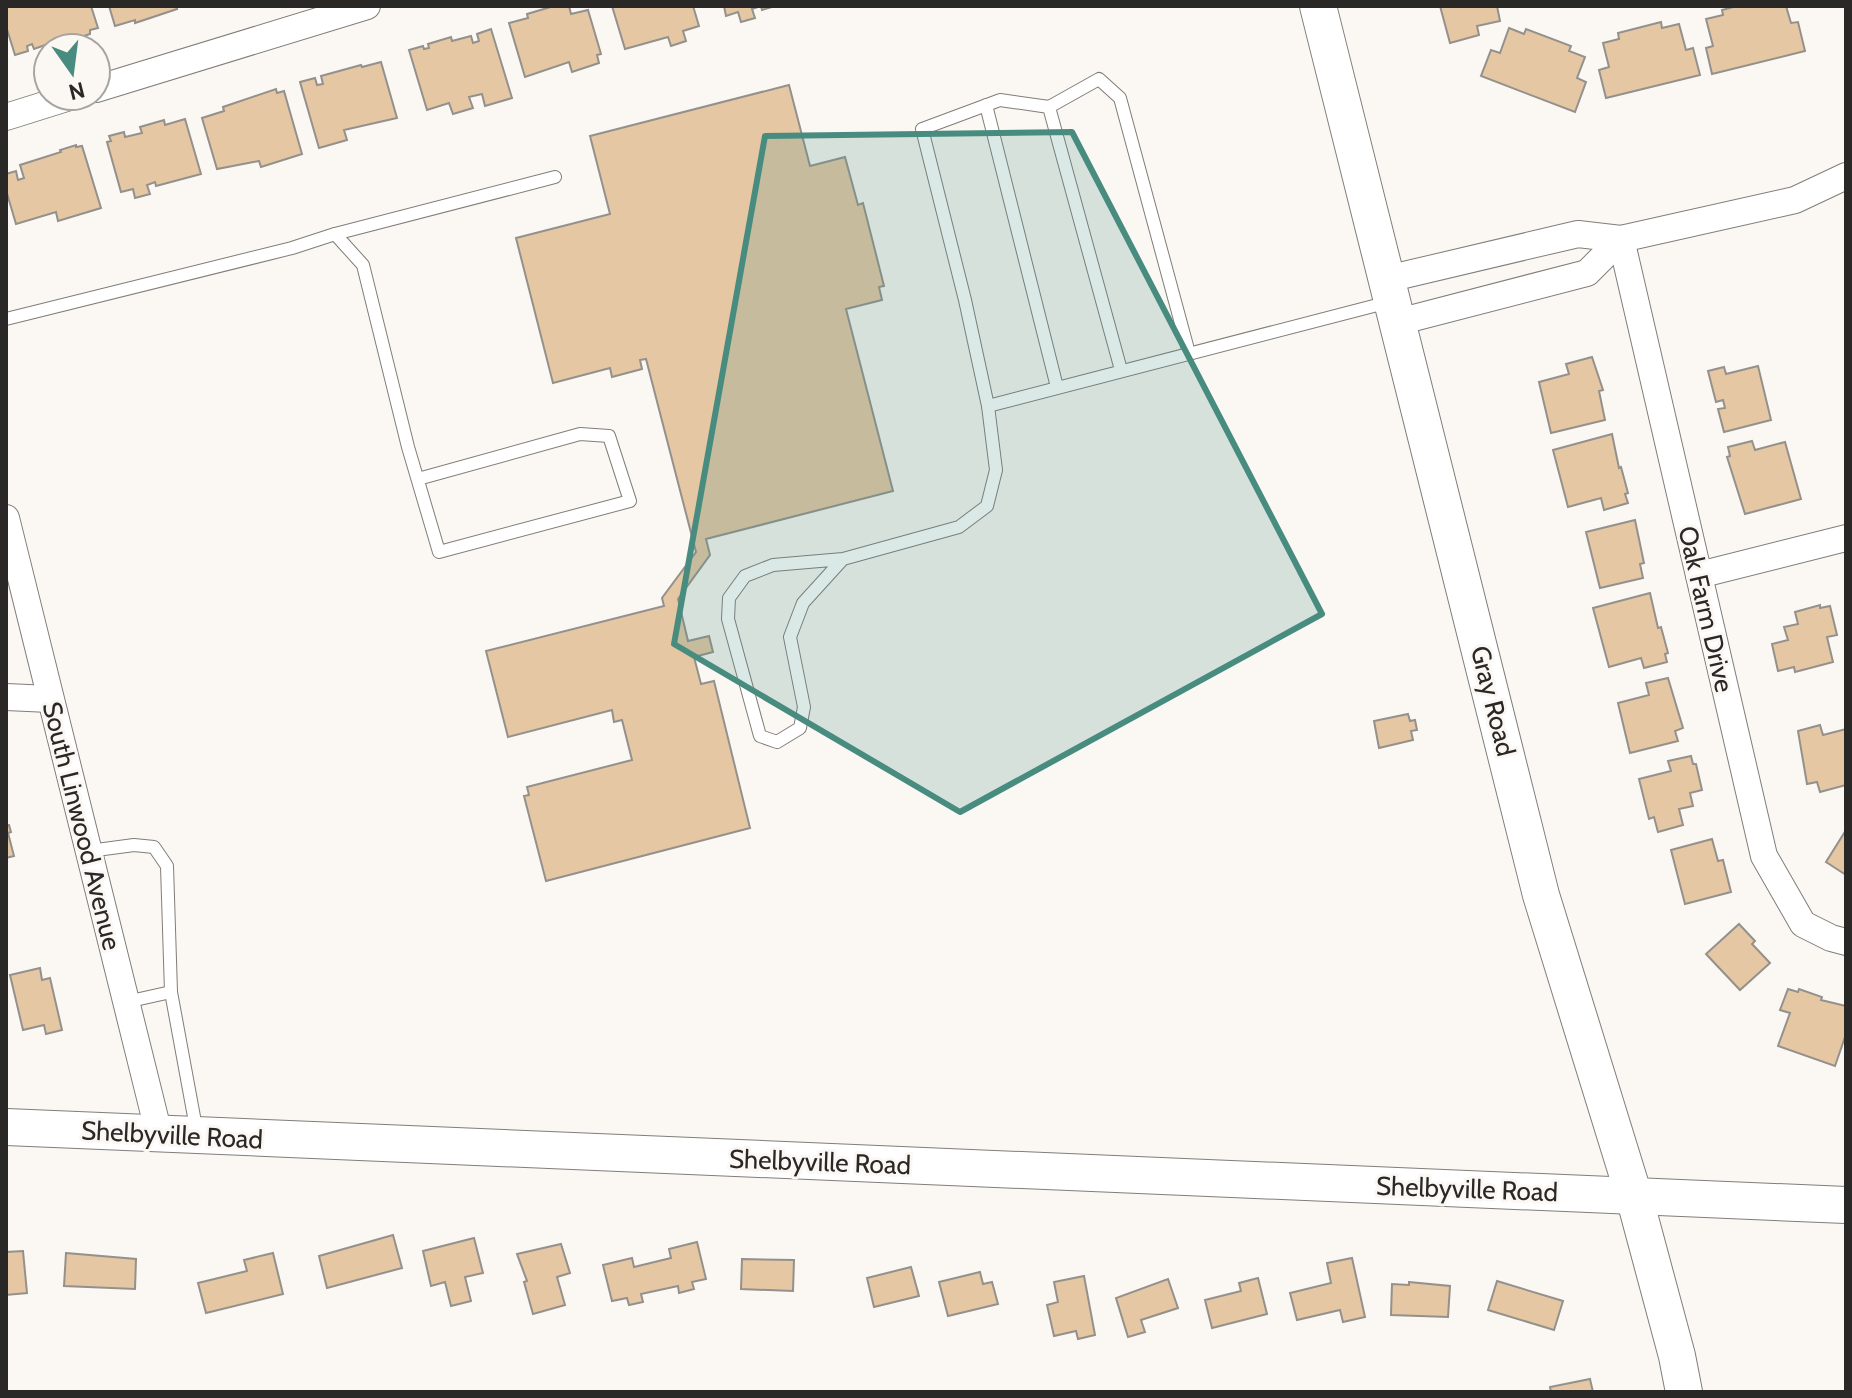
<svg xmlns="http://www.w3.org/2000/svg" width="1852" height="1398" font-family="Cabin,sans-serif">
	<style>
		.building { fill: #e6c7a3; stroke: #94918d; stroke-width: 2 }
		.lines { fill: none; stroke-linecap: round; stroke-linejoin: round }
		.lane-casing { stroke: #817d7a; stroke-width: 14 }
		.street-casing { stroke: #817d7a; stroke-width: 28 }
		.secondary-casing { stroke: #817d7a; stroke-width: 38 }
		.lane { stroke: #fff; stroke-width: 12 }
		.street { stroke: #fff; stroke-width: 26 }
		.secondary { stroke: #fff; stroke-width: 36 }
		.marked { fill: #488c80; fill-opacity: 0.2; stroke: #488c80; stroke-width: 6; stroke-linejoin: round }
		.labels { text-anchor: middle; stroke-width: 6; stroke-linejoin: round; paint-order: stroke }
		.street-label { font-size: 26px; fill: #2a2827; stroke: #fbf7f3 }
	</style>
	<rect width="100%" height="100%" fill="#fbf7f3"/>
	<g class="building">
		<path d="M6,6H91L98,28L90,30V34L75,39L73,35L34,49L32,44L27,46L28,51L15,55L6,26Z"/>
		<path d="M109,6H176L177,9L135,23V20L115,26Z"/>
		<path d="M554,6H569L571,14L588,10L601,54L597,55L599,63L572,72L569,62L525,77L509,23L528,18L527,14Z"/>
		<path d="M612,6H693L699,26L683,31L686,41L671,46L668,37L625,49Z"/>
		<path d="M724,6H775L762,10L761,6L752,9L755,18L741,22L738,12L726,16Z"/>
		<path d="M1440,6H1497L1500,21L1477,26L1479,35L1450,43Z"/>
		<path d="M1737,6H1786L1791,23L1798,22L1805,51L1712,74L1706,48L1713,46L1706,19L1723,15L1722,10Z"/>
		<path d="M1661,22L1662,28L1679,24L1686,50L1693,48L1700,75L1606,98L1599,70L1609,67L1603,43L1619,39L1618,33Z"/>
		<path d="M1509,28L1524,34L1526,29L1571,46L1569,51L1585,57L1577,78L1586,82L1575,112L1481,76L1491,50L1500,53Z"/>
		<path d="M491,29L512,98L485,106L482,94L469,97L473,108L453,114L449,103L427,110L409,50L423,46L424,49L429,48L428,44L451,37L452,41L471,36L473,43L479,41L477,34Z"/>
		<path d="M381,62L397,118L344,130L347,140L319,148L300,82L315,78L317,85L323,84L321,76L361,65L362,67Z"/>
		<path d="M789,85L810,166L845,157L858,205L863,203L884,286L879,287L882,300L846,309L893,491L706,539L710,555L678,599L688,641L709,636L713,652L694,657L701,684L714,681L750,828L546,881L524,796L529,795L527,787L632,760L622,720L614,722L612,710L508,737L486,651L664,606L662,598L696,552L646,359L640,360L642,369L612,377L610,368L553,383L516,238L610,214L590,136Z"/>
		<path d="M276,89L277,93L284,91L302,154L261,167L259,161L217,169L202,118L224,111L223,107Z"/>
		<path d="M185,119L201,174L156,186L155,182L147,185L150,194L135,198L133,189L121,192L107,142L111,141L109,136L124,132L125,137L142,133L140,127L164,120L165,125Z"/>
		<path d="M76,145V147L82,146L101,208L58,221L56,212L16,224L6,190V174L16,171L18,180L24,178L20,165L61,152L60,150Z"/>
		<path d="M1592,357L1603,390L1599,391L1605,420L1551,433L1539,382L1569,374L1566,364Z"/>
		<path d="M1758,366L1771,420L1724,432L1718,409L1725,408L1723,400L1716,402L1708,371L1724,367L1726,374Z"/>
		<path d="M1612,434L1619,468L1621,467L1628,493L1625,494L1628,503L1604,510L1601,498L1568,507L1553,450Z"/>
		<path d="M1752,441L1755,450L1785,442L1801,499L1745,514L1727,457L1730,456L1728,447Z"/>
		<path d="M1635,520L1644,563L1640,564L1643,578L1600,588L1586,532Z"/>
		<path d="M1650,593L1658,628L1661,627L1668,653L1665,654L1667,662L1644,668L1641,658L1609,667L1593,608Z"/>
		<path d="M1820,605V608L1830,606L1837,635L1827,637L1833,662L1795,672L1794,667L1778,671L1772,644L1788,640L1784,627L1798,624L1795,612Z"/>
		<path d="M1668,678L1683,728L1675,731L1678,741L1630,753L1618,703L1649,695L1646,683Z"/>
		<path d="M1408,714L1410,721L1415,720L1417,730L1411,731L1413,740L1379,748L1374,721Z"/>
		<path d="M1820,725L1823,735L1846,729V785L1820,792L1817,782L1807,784L1798,731Z"/>
		<path d="M1691,756L1693,764H1696L1702,790L1690,793L1693,806L1679,809L1683,825L1658,832L1654,817L1649,819L1639,779L1671,771L1668,761Z"/>
		<path d="M9,825L11,832L8,833L14,856L6,858V826Z"/>
		<path d="M1846,830V875L1826,862Z"/>
		<path d="M1712,839L1718,861L1723,860L1731,892L1685,904L1671,850Z"/>
		<path d="M1739,924L1755,941L1752,944L1770,963L1740,990L1706,954Z"/>
		<path d="M40,968L42,980L50,978L62,1030L46,1034L44,1025L23,1030L10,975Z"/>
		<path d="M1788,989L1798,992L1799,989L1822,997L1821,1000L1846,1006V1034L1835,1066L1778,1046L1790,1013L1780,1010Z"/>
		<path d="M393,1235L402,1268L327,1288L319,1256Z"/>
		<path d="M474,1238L483,1273L465,1277L471,1301L451,1306L445,1282L431,1286L423,1251Z"/>
		<path d="M697,1242L706,1279L692,1282L694,1289L679,1293L678,1286L641,1294L643,1302L629,1305L627,1298L612,1301L603,1265L632,1258L634,1267L671,1258L669,1249Z"/>
		<path d="M561,1244L570,1273L557,1277L565,1305L533,1314L524,1282L527,1281L517,1254Z"/>
		<path d="M23,1251L27,1293L6,1295V1252Z"/>
		<path d="M66,1253L136,1259L135,1289L64,1286Z"/>
		<path d="M273,1253L283,1294L206,1313L198,1283L247,1271L244,1260Z"/>
		<path d="M1352,1258L1365,1317L1343,1322L1340,1310L1297,1320L1290,1293L1331,1283L1327,1263Z"/>
		<path d="M742,1259L794,1260L793,1291L741,1289Z"/>
		<path d="M911,1267L919,1296L874,1307L867,1278Z"/>
		<path d="M980,1272L983,1284L992,1282L998,1304L948,1316L939,1282Z"/>
		<path d="M1084,1276L1095,1335L1078,1339L1076,1331L1054,1336L1047,1305L1058,1302L1054,1282Z"/>
		<path d="M1258,1278L1267,1314L1212,1328L1205,1300L1241,1291L1239,1283Z"/>
		<path d="M1168,1279L1178,1308L1141,1320L1145,1332L1128,1337L1116,1298Z"/>
		<path d="M1497,1281L1563,1301L1554,1330L1488,1310Z"/>
		<path d="M1409,1282L1450,1286L1448,1317L1391,1315L1392,1284L1409,1285Z"/>
		<path d="M1590,1379L1593,1392H1551L1550,1387Z"/>
	</g>
	<g class="lines">
		<g class="lane-casing">
			<g id="lane">
				<path d="M986,105L1057,387"/>
				<path d="M1049,107L1099,79L1120,98L1189,353"/>
				<path d="M335,234L555,177"/>
				<path d="M6,319L292,248L335,234L363,265L408,447L439,552L630,501L609,436L580,434L418,479"/>
				<path d="M988,406L1389,302"/>
				<path d="M843,559L773,565L745,576L729,598L728,619L760,736L777,742L800,728L804,707L790,637L803,603L843,559L959,527L987,506L996,470L988,406L965,300L922,129L1000,100L1049,107L1121,370"/>
				<path d="M89,851L134,845L154,847L167,866L171,992L197,1133"/>
				<path d="M126,1002L171,992"/>
			</g>
		</g>
		<g class="street-casing">
			<g id="street">
				<path d="M96,89L367,6"/>
				<path d="M6,117L73,96"/>
				<path d="M1846,176L1795,200L1621,239L1764,856L1803,924L1831,938L1846,942"/>
				<path d="M1387,279L1578,234L1621,239L1587,273L1398,322"/>
				<path d="M6,518L159,1134"/>
				<path d="M1699,575L1846,538"/>
				<path d="M6,697L50,699"/>
			</g>
		</g>
		<g class="secondary-casing">
			<g id="secondary">
				<path d="M1318,6L1541,895L1634,1196L1677,1356L1684,1392"/>
				<path d="M6,1127L1846,1205"/>
			</g>
		</g>
		<use href="#lane" class="lane"/>
		<use href="#street" class="street"/>
		<use href="#secondary" class="secondary"/>
	</g>
	<path class="marked" d="M1072,132L1322,614L960,812L674,644L765,136Z"/>
	<g class="labels">
		<g class="street-label">
			<text transform="translate(1706 609) rotate(77)" y="9">Oak Farm Drive</text>
			<text transform="translate(1493 701) rotate(76)" y="9">Gray Road</text>
			<text transform="translate(82 826) rotate(76)" y="9">South Linwood Avenue</text>
			<text transform="translate(172 1135) rotate(3)" y="9">Shelbyville Road</text>
			<text transform="translate(820 1162) rotate(2)" y="9">Shelbyville Road</text>
			<text transform="translate(1467 1189) rotate(2)" y="9">Shelbyville Road</text>
		</g>
	</g>
	<rect width="1852" height="1398" fill="none" stroke="#2a2827" stroke-width="16"/>
	<g transform="translate(72 72) rotate(166)"><circle r="38" fill="#fbf7f3" stroke="#a7a4a1" stroke-width="2"/>
	<path d="M0-6L14 30L0 20L-14 30Z" fill="#488c80"/>
	<text y="-12" font-size="22" font-weight="bold" text-anchor="middle" fill="#2a2827">N</text>
	</g>
</svg>
